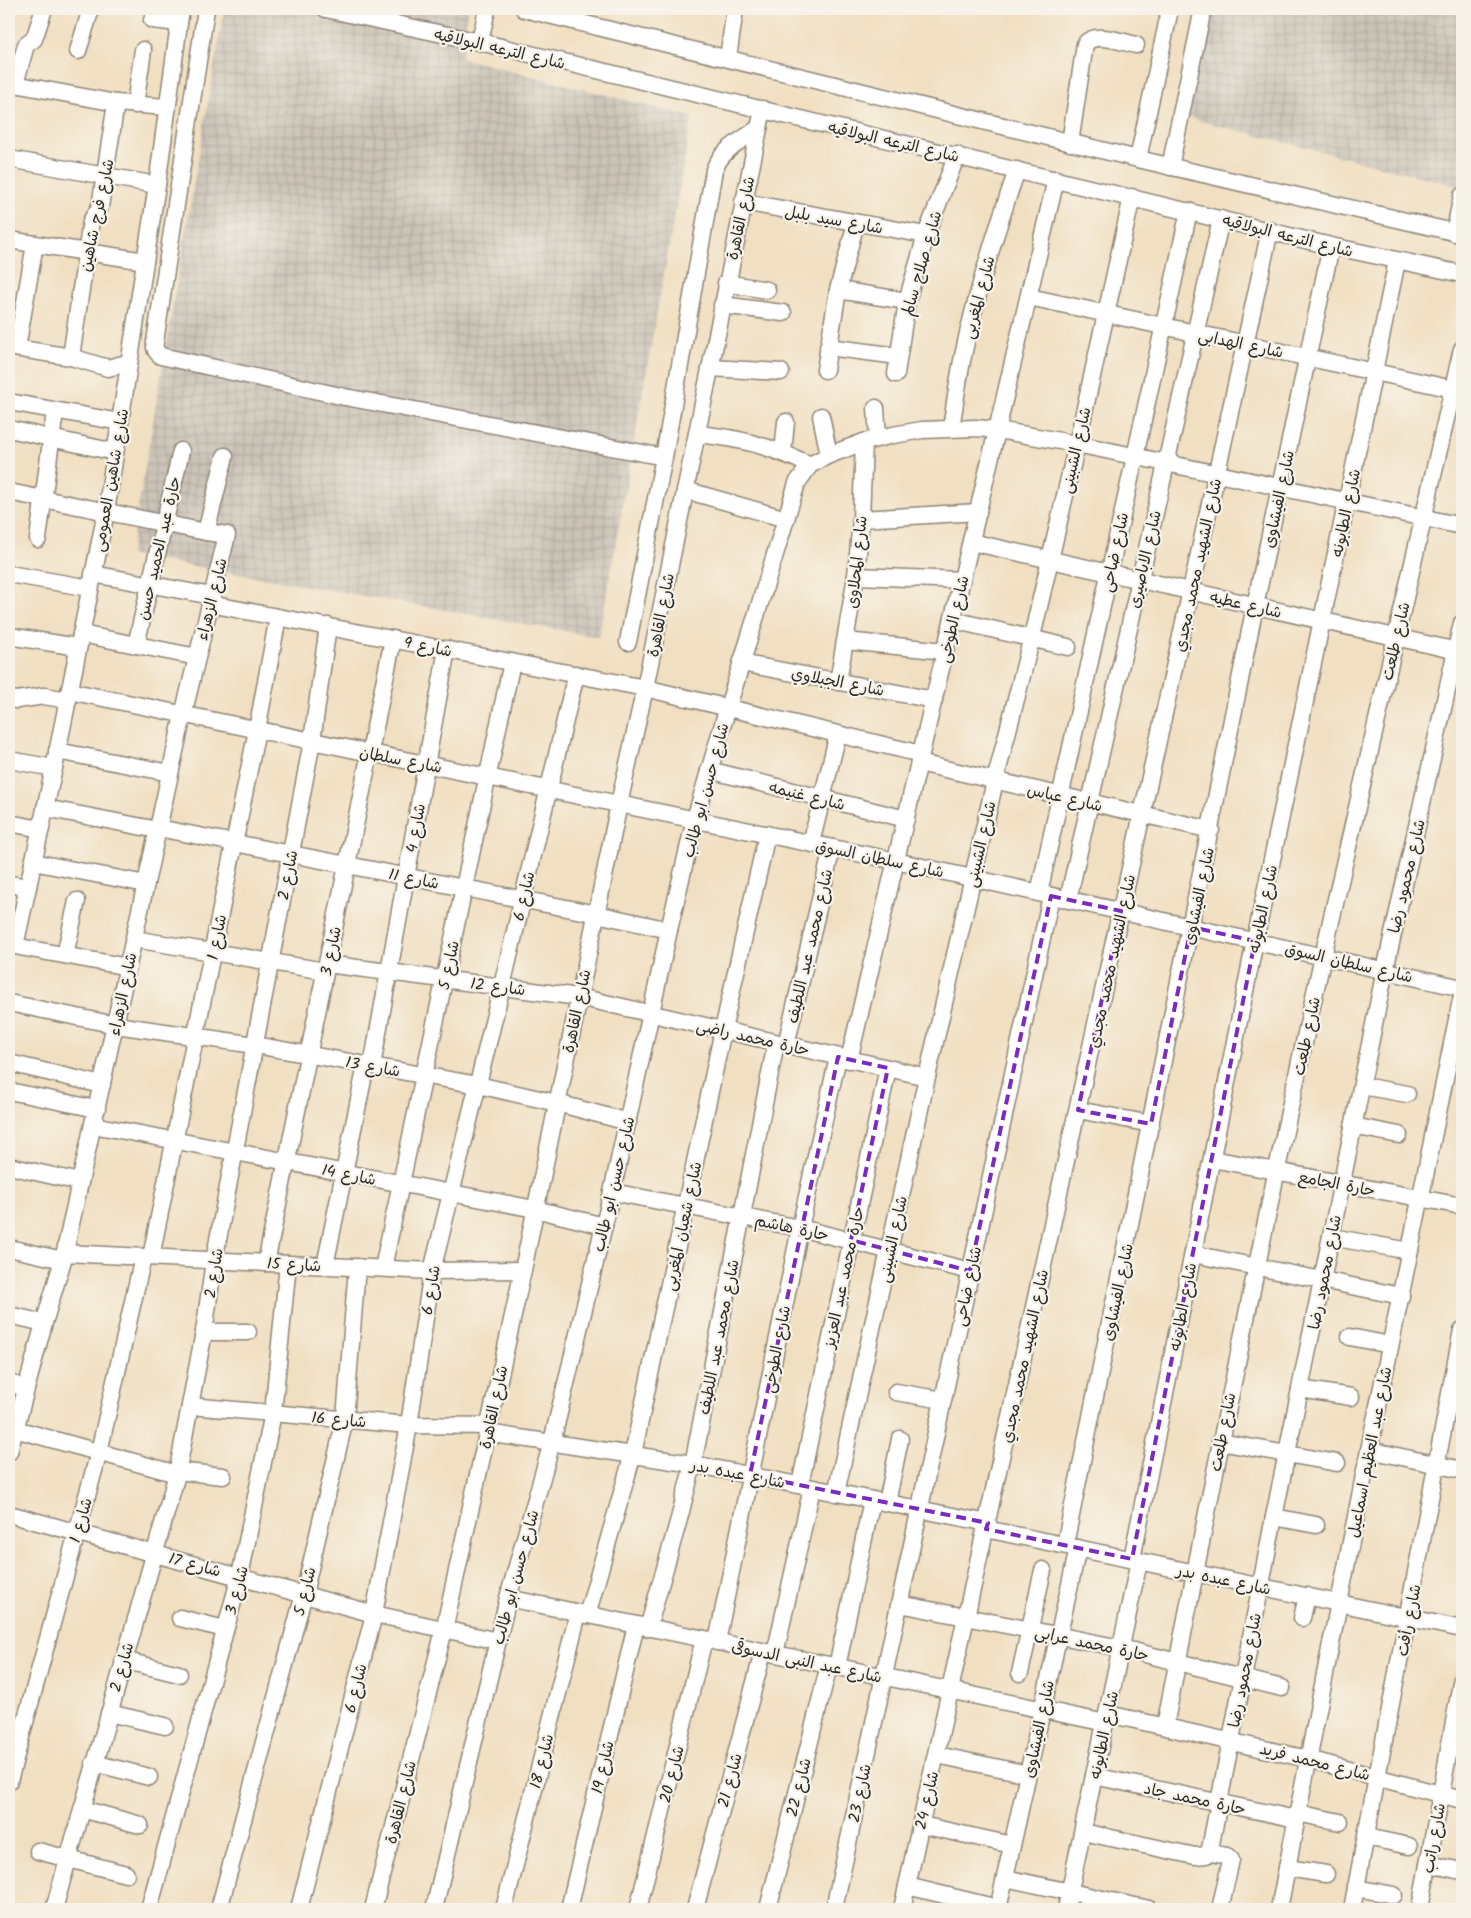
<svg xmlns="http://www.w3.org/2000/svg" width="1471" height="1918" font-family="Kalam,'Playpen Sans Arabic',sans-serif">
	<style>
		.industrial { fill: url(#industrial-grid) }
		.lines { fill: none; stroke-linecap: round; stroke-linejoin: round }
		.minor-casing { stroke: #8e8576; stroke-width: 19 }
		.minor { stroke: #fff; stroke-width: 16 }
		.marked { fill: none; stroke: #7b2cbf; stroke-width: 4; stroke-dasharray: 10 6; stroke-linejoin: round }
		.labels { text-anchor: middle; stroke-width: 4.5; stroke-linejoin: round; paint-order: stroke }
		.street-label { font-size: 16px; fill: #2b2b2b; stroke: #f7f3e8 }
	</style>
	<defs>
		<pattern id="industrial-grid" width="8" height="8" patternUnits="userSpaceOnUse" patternTransform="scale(1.25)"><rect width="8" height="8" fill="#cbc3b8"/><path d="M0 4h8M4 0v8" fill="none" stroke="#aea89e"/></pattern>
	</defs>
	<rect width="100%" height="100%" fill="#f7f3e8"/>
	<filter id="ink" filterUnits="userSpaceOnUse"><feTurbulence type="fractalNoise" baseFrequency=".02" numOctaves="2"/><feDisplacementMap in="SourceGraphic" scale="10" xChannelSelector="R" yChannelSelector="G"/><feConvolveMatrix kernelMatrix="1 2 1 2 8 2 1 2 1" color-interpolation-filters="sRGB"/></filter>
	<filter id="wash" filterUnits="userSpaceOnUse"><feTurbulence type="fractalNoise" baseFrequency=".0096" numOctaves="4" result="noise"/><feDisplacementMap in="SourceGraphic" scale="20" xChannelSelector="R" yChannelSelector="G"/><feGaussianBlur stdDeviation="1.12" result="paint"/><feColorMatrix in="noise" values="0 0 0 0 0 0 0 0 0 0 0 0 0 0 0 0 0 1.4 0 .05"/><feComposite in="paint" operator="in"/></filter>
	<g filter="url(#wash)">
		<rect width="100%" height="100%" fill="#f1dfc1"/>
		<g class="industrial">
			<path d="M224,9H468L461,58L692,117L599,637L130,555Z"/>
			<path d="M1199,9H1462V187L1174,114Z"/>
		</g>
	</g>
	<g filter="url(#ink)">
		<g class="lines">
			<g class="minor-casing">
				<g id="minor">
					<path d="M206,9L155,342C154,349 156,352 161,356L345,397L664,457"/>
					<path d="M326,9L480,42L1331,246L1462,274"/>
					<path d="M524,9L1138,159L1462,234"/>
					<path d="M152,20L179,23"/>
					<path d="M480,42L487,9"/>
					<path d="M78,51L91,9"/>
					<path d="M728,58L735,9"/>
					<path d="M9,83L116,103L166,107"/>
					<path d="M15,84L26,45L34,39L44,9"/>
					<path d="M135,105L143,50"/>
					<path d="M1070,143L1085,44C1095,31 1122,42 1136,45"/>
					<path d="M9,159L157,185"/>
					<path d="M1138,159L1170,9"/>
					<path d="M1170,167L1203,9"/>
					<path d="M743,202L926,235"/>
					<path d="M1454,233L1462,196"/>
					<path d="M9,240L145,261"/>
					<path d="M726,283L767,290"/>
					<path d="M838,290L907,301"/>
					<path d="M1029,297L1453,389"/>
					<path d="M722,305L783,313"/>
					<path d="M9,347L71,357L108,368L123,364L129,365"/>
					<path d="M828,347L898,356"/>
					<path d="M17,348L35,244"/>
					<path d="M71,357L91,221L100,207L116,103"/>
					<path d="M710,368L781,372"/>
					<path d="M825,370L838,290L856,223"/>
					<path d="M896,374L907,301L926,235L957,155"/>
					<path d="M9,402L120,422"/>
					<path d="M876,408L878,438"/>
					<path d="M821,416L829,455"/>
					<path d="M951,428C955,404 958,380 963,356C976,293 996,231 1017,170"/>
					<path d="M9,429L115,452"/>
					<path d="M697,434C740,438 770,446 810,465"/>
					<path d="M783,453L786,422"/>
					<path d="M685,490L786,519"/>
					<path d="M9,492L206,532L227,535L183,715L63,1260L44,1323L9,1452"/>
					<path d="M861,519L978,512"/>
					<path d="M206,532L225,456"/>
					<path d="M38,539L55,411"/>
					<path d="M971,542L1462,652"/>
					<path d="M9,574L90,588"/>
					<path d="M93,574L212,596"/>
					<path d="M856,576L962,580"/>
					<path d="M210,604L645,688L921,754"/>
					<path d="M953,620L1068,647"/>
					<path d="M81,634L197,657"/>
					<path d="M9,636L78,647"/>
					<path d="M846,641L945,651"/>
					<path d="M628,642L664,457L714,170C721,150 742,140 759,128"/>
					<path d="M136,645L181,451"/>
					<path d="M741,663L934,700"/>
					<path d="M838,682L856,576L861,519L864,442"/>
					<path d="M69,691L896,861L1462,988"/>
					<path d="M9,699L17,700L44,696L68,700"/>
					<path d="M57,751L170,773"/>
					<path d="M9,760L54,768"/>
					<path d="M919,763L1211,830"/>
					<path d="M709,770L906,819"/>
					<path d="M45,808L158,830"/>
					<path d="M9,823L41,829"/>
					<path d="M158,828L597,914L669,930"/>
					<path d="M811,843L838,734"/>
					<path d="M33,862L146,884"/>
					<path d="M9,884L28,887"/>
					<path d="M1039,893L1189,211"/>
					<path d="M1068,900L1221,219"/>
					<path d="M134,939L325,971"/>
					<path d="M9,945L128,967"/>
					<path d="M15,946L54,768L106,512L157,185L181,9"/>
					<path d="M65,955L77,901"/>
					<path d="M327,964L579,997L927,1077"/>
					<path d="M9,1003L116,1025L255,1045L478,1085L557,1103L628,1122"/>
					<path d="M786,1045L832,848"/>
					<path d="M849,1060L1056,179"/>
					<path d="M9,1063L102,1085"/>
					<path d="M372,1066L447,649"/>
					<path d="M1362,1086L1407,1094"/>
					<path d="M9,1091L97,1109"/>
					<path d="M1078,1110L1151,1124"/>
					<path d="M93,1125L535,1209L604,1226"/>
					<path d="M1353,1126L1399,1135"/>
					<path d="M1212,1159L1462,1206"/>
					<path d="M9,1166L80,1182"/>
					<path d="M612,1192L800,1228L970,1271"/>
					<path d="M1331,1237L1410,1251"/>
					<path d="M9,1248L63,1260"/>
					<path d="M65,1253L432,1271L523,1270"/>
					<path d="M1193,1254L1401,1296"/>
					<path d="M151,1257L257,730L278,617"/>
					<path d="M266,1263L393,639"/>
					<path d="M325,1266L366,1065"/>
					<path d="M383,1268L512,662"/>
					<path d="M9,1315L44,1323"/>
					<path d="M204,1332H248"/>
					<path d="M1350,1337L1390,1345"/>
					<path d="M9,1383L26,1388"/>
					<path d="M1300,1389L1351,1397"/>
					<path d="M896,1392L943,1400"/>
					<path d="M190,1406L409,1425L489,1426"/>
					<path d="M15,1429L177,1474"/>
					<path d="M487,1433L693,1464L988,1523"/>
					<path d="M1220,1442L1337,1463"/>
					<path d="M1369,1450L1462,1470"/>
					<path d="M177,1471L223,1476"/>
					<path d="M800,1485L888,1068"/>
					<path d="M836,1493L927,1077L995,781L1032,637L1077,444L1132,197"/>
					<path d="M887,1503L900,1439"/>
					<path d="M9,1514L374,1614L498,1641"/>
					<path d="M1274,1517L1316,1525"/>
					<path d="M986,1529L1462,1629"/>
					<path d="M1065,1545L1255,606L1331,246"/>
					<path d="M1132,1559L1255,941L1397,261"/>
					<path d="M508,1598L1106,1723"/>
					<path d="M900,1604L1121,1648L1282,1688"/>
					<path d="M587,1615L633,1454L723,1030L767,834"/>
					<path d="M180,1618L225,1629"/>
					<path d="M1302,1618L1307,1596"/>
					<path d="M648,1628L679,1519L693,1464L776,1043"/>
					<path d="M717,1642L800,1228L838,1057"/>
					<path d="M775,1654L812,1488"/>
					<path d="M123,1660L179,1674"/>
					<path d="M837,1667L872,1500"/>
					<path d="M1020,1673L1043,1570"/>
					<path d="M109,1713L165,1726"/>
					<path d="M1108,1714L1308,1759L1462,1800"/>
					<path d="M1165,1726C1215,1469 1266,1212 1323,956C1368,754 1416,552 1462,349"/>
					<path d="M937,1755L1028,1774"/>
					<path d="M94,1763L149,1777"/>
					<path d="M1094,1776L1296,1819"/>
					<path d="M9,1781L99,1452L143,1257"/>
					<path d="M82,1809L140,1825"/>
					<path d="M1297,1813L1340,1822"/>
					<path d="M921,1825L1012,1845"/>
					<path d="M1083,1832L1195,1856L1206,1855L1210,1851"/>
					<path d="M1366,1837L1409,1846"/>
					<path d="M38,1851L126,1874"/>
					<path d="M1428,1864L1462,1871"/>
					<path d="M1287,1868L1326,1874"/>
					<path d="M1005,1878L1149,1909"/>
					<path d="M907,1886L998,1908"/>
					<path d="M1356,1888L1394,1895"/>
					<path d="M54,1909L177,1474L204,1332L214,1261L312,741L328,626"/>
					<path d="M149,1909L240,1576L273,1413L288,1264"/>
					<path d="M219,1909L304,1594L345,1419L357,1267"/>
					<path d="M299,1909L374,1614L409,1425L432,1271L502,986L576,674"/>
					<path d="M373,1909L444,1630L523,1270L619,804L645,688L763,109"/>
					<path d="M434,1909L508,1598L552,1442L612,1192L669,930L695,819L728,707L797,483L810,465L829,455L864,442L893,435L922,430L975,428L998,430L1077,444L1462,526"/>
					<path d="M504,1909L578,1613"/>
					<path d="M569,1909L636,1625"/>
					<path d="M638,1909L704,1639"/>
					<path d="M695,1909L763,1652"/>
					<path d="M768,1909L829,1665"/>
					<path d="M834,1909L1051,896"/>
					<path d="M902,1909L1270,230"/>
					<path d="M998,1909L1078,1548"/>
					<path d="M1066,1909L1139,1561"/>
					<path d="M1220,1909L1231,1860L1227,1856L1212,1853L1210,1849L1274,1517L1385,970L1462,623"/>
					<path d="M1279,1909L1369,1450L1462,995"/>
					<path d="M1352,1909L1462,1330"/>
					<path d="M1420,1909L1462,1678"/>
				</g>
			</g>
			<use href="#minor" class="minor"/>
		</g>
	</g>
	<path class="marked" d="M1051,896L1121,911L1078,1110L1151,1124L1191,927L1255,941L1132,1559L986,1529L988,1523L750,1475L838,1057L888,1068L851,1240L970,1271Z"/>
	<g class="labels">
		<g class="street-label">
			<text transform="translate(500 48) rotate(13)" y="6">شارع الترعه البولاقيه</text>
			<text transform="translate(894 141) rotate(13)" y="6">شارع الترعه البولاقيه</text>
			<text transform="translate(96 215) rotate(-78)" y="6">شارع فرج شاهين</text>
			<text transform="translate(740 218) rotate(-78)" y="6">شارع القاهرة</text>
			<text transform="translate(834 219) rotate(10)" y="6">شارع سيد بلبل</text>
			<text transform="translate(1288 235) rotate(14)" y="6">شارع الترعه البولاقيه</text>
			<text transform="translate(921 263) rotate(-74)" y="6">شارع صلاح سالم</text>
			<text transform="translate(978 297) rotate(-75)" y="6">شارع المغربى</text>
			<text transform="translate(1241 343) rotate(12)" y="6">شارع الهدابى</text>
			<text transform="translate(1075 450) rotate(-77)" y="6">شارع الشبينى</text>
			<text transform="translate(110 480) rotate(-80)" y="6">شارع شاهين العمومى</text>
			<text transform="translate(1278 499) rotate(-78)" y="6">شارع الفيشاوى</text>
			<text transform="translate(1345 513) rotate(-78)" y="6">شارع الطابونه</text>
			<text transform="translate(158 548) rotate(-77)" y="6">حارة عبد الحميد حسن</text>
			<text transform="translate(1114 552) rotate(-78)" y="6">شارع ضاحى</text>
			<text transform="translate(1144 559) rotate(-77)" y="6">شارع الاباصيرى</text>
			<text transform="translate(856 562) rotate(-84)" y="6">شارع المحلاوى</text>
			<text transform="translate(1197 565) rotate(-78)" y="6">شارع الشهيد محمد مجدي</text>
			<text transform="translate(211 599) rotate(-76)" y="6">شارع الزهراء</text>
			<text transform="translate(1246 604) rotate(13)" y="6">شارع عطيه</text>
			<text transform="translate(660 615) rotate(-79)" y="6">شارع القاهرة</text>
			<text transform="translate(953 619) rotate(-77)" y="6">شارع الطوخى</text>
			<text transform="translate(1395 641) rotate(-77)" y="6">شارع طلعت</text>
			<text transform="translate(428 646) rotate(11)" y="6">شارع 9</text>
			<text transform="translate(838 681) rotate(11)" y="6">شارع الجبلاوي</text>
			<text transform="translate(401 759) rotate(11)" y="6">شارع سلطان</text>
			<text transform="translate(705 790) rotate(-75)" y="6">شارع حسن ابو طالب</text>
			<text transform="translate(807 795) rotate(14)" y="6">شارع غنيمه</text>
			<text transform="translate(1065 797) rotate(13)" y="6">شارع عباس</text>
			<text transform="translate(415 828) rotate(-80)" y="6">شارع 4</text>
			<text transform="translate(980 844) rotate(-77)" y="6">شارع الشبينى</text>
			<text transform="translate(880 858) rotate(12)" y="6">شارع سلطان السوق</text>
			<text transform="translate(287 875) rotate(-79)" y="6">شارع 2</text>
			<text transform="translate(1406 876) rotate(-77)" y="6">شارع محمود رضا</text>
			<text transform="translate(414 878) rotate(11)" y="6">شارع 11</text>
			<text transform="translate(523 896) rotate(-77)" y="6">شارع 6</text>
			<text transform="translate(1198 896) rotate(-78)" y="6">شارع الفيشاوى</text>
			<text transform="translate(1262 909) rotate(-78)" y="6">شارع الطابونه</text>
			<text transform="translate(216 937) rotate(-79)" y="6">شارع 1</text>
			<text transform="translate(809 946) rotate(-77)" y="6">شارع محمد عبد اللطيف</text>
			<text transform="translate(330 951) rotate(-78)" y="6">شارع 3</text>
			<text transform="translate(1111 961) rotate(-78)" y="6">شارع الشهيد محمد مجدي</text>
			<text transform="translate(1349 962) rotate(13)" y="6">شارع سلطان السوق</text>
			<text transform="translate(448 965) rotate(-78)" y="6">شارع 5</text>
			<text transform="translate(498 986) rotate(7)" y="6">شارع 12</text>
			<text transform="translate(122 994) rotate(-78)" y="6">شارع الزهراء</text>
			<text transform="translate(576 1011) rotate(-78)" y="6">شارع القاهرة</text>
			<text transform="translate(1306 1036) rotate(-78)" y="6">شارع طلعت</text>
			<text transform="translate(753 1037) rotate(13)" y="6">حارة محمد راضى</text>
			<text transform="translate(373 1066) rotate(10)" y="6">شارع 13</text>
			<text transform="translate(349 1174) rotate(11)" y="6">شارع 14</text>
			<text transform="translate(1337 1183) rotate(11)" y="6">حارة الجامع</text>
			<text transform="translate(613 1184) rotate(-77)" y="6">شارع حسن ابو طالب</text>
			<text transform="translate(682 1226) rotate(-78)" y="6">شارع شعبان المغربى</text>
			<text transform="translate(792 1227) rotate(12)" y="6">حارة هاشم</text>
			<text transform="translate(892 1239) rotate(-78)" y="6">شارع الشبينى</text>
			<text transform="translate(294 1264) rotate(3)" y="6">شارع 15</text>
			<text transform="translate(1324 1272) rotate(-79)" y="6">شارع محمود رضا</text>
			<text transform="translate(213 1273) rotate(-81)" y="6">شارع 2</text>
			<text transform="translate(843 1277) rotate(-78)" y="6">حارة محمد عبد العزيز</text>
			<text transform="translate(967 1286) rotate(-78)" y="6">شارع ضاحى</text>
			<text transform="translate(430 1290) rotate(-81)" y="6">شارع 6</text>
			<text transform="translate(1117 1292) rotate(-78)" y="6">شارع الفيشاوى</text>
			<text transform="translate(1182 1307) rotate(-79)" y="6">شارع الطابونه</text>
			<text transform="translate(718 1337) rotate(-79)" y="6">شارع محمد عبد اللطيف</text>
			<text transform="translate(776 1349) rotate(-79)" y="6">شارع الطوخى</text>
			<text transform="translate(1024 1356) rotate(-78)" y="6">شارع الشهيد محمد مجدي</text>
			<text transform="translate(493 1407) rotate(-78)" y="6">شارع القاهرة</text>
			<text transform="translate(339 1419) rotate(5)" y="6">شارع 16</text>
			<text transform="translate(1222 1432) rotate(-79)" y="6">شارع طلعت</text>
			<text transform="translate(1369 1452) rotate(-79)" y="6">شارع عبد العظيم اسماعيل</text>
			<text transform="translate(738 1473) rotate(11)" y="6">شارع عبده بدر</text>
			<text transform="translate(80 1520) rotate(-74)" y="6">شارع 1</text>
			<text transform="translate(195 1564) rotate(15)" y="6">شارع 17</text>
			<text transform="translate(515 1577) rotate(-75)" y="6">شارع حسن ابو طالب</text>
			<text transform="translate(1224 1579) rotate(12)" y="6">شارع عبده بدر</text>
			<text transform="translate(236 1590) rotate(-75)" y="6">شارع 3</text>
			<text transform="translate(304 1591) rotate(-76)" y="6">شارع 5</text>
			<text transform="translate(1408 1620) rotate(-79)" y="6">شارع رأفت</text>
			<text transform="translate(1092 1643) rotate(12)" y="6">حارة محمد عرابى</text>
			<text transform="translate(807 1661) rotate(12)" y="6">شارع عبد النبى الدسوقى</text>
			<text transform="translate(121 1667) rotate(-74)" y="6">شارع 2</text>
			<text transform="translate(1244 1670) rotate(-79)" y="6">شارع محمود رضا</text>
			<text transform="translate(355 1688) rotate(-76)" y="6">شارع 6</text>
			<text transform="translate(1038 1729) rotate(-78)" y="6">شارع الفيشاوى</text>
			<text transform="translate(1103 1735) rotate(-78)" y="6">شارع الطابونه</text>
			<text transform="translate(541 1761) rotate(-76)" y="6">شارع 18</text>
			<text transform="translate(1315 1761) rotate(14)" y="6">شارع محمد فريد</text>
			<text transform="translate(602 1767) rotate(-77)" y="6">شارع 19</text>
			<text transform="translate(671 1774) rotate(-76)" y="6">شارع 20</text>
			<text transform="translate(729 1780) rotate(-75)" y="6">شارع 21</text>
			<text transform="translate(798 1787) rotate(-76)" y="6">شارع 22</text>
			<text transform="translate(859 1793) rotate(-78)" y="6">شارع 23</text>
			<text transform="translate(1195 1798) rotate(12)" y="6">حارة محمد جاد</text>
			<text transform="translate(926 1800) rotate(-77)" y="6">شارع 24</text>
			<text transform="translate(400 1802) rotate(-76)" y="6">شارع القاهرة</text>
			<text transform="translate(1433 1838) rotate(-80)" y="6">شارع راتب</text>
		</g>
	</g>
	<rect width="1471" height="1918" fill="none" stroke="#f7f3e8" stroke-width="30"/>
</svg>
